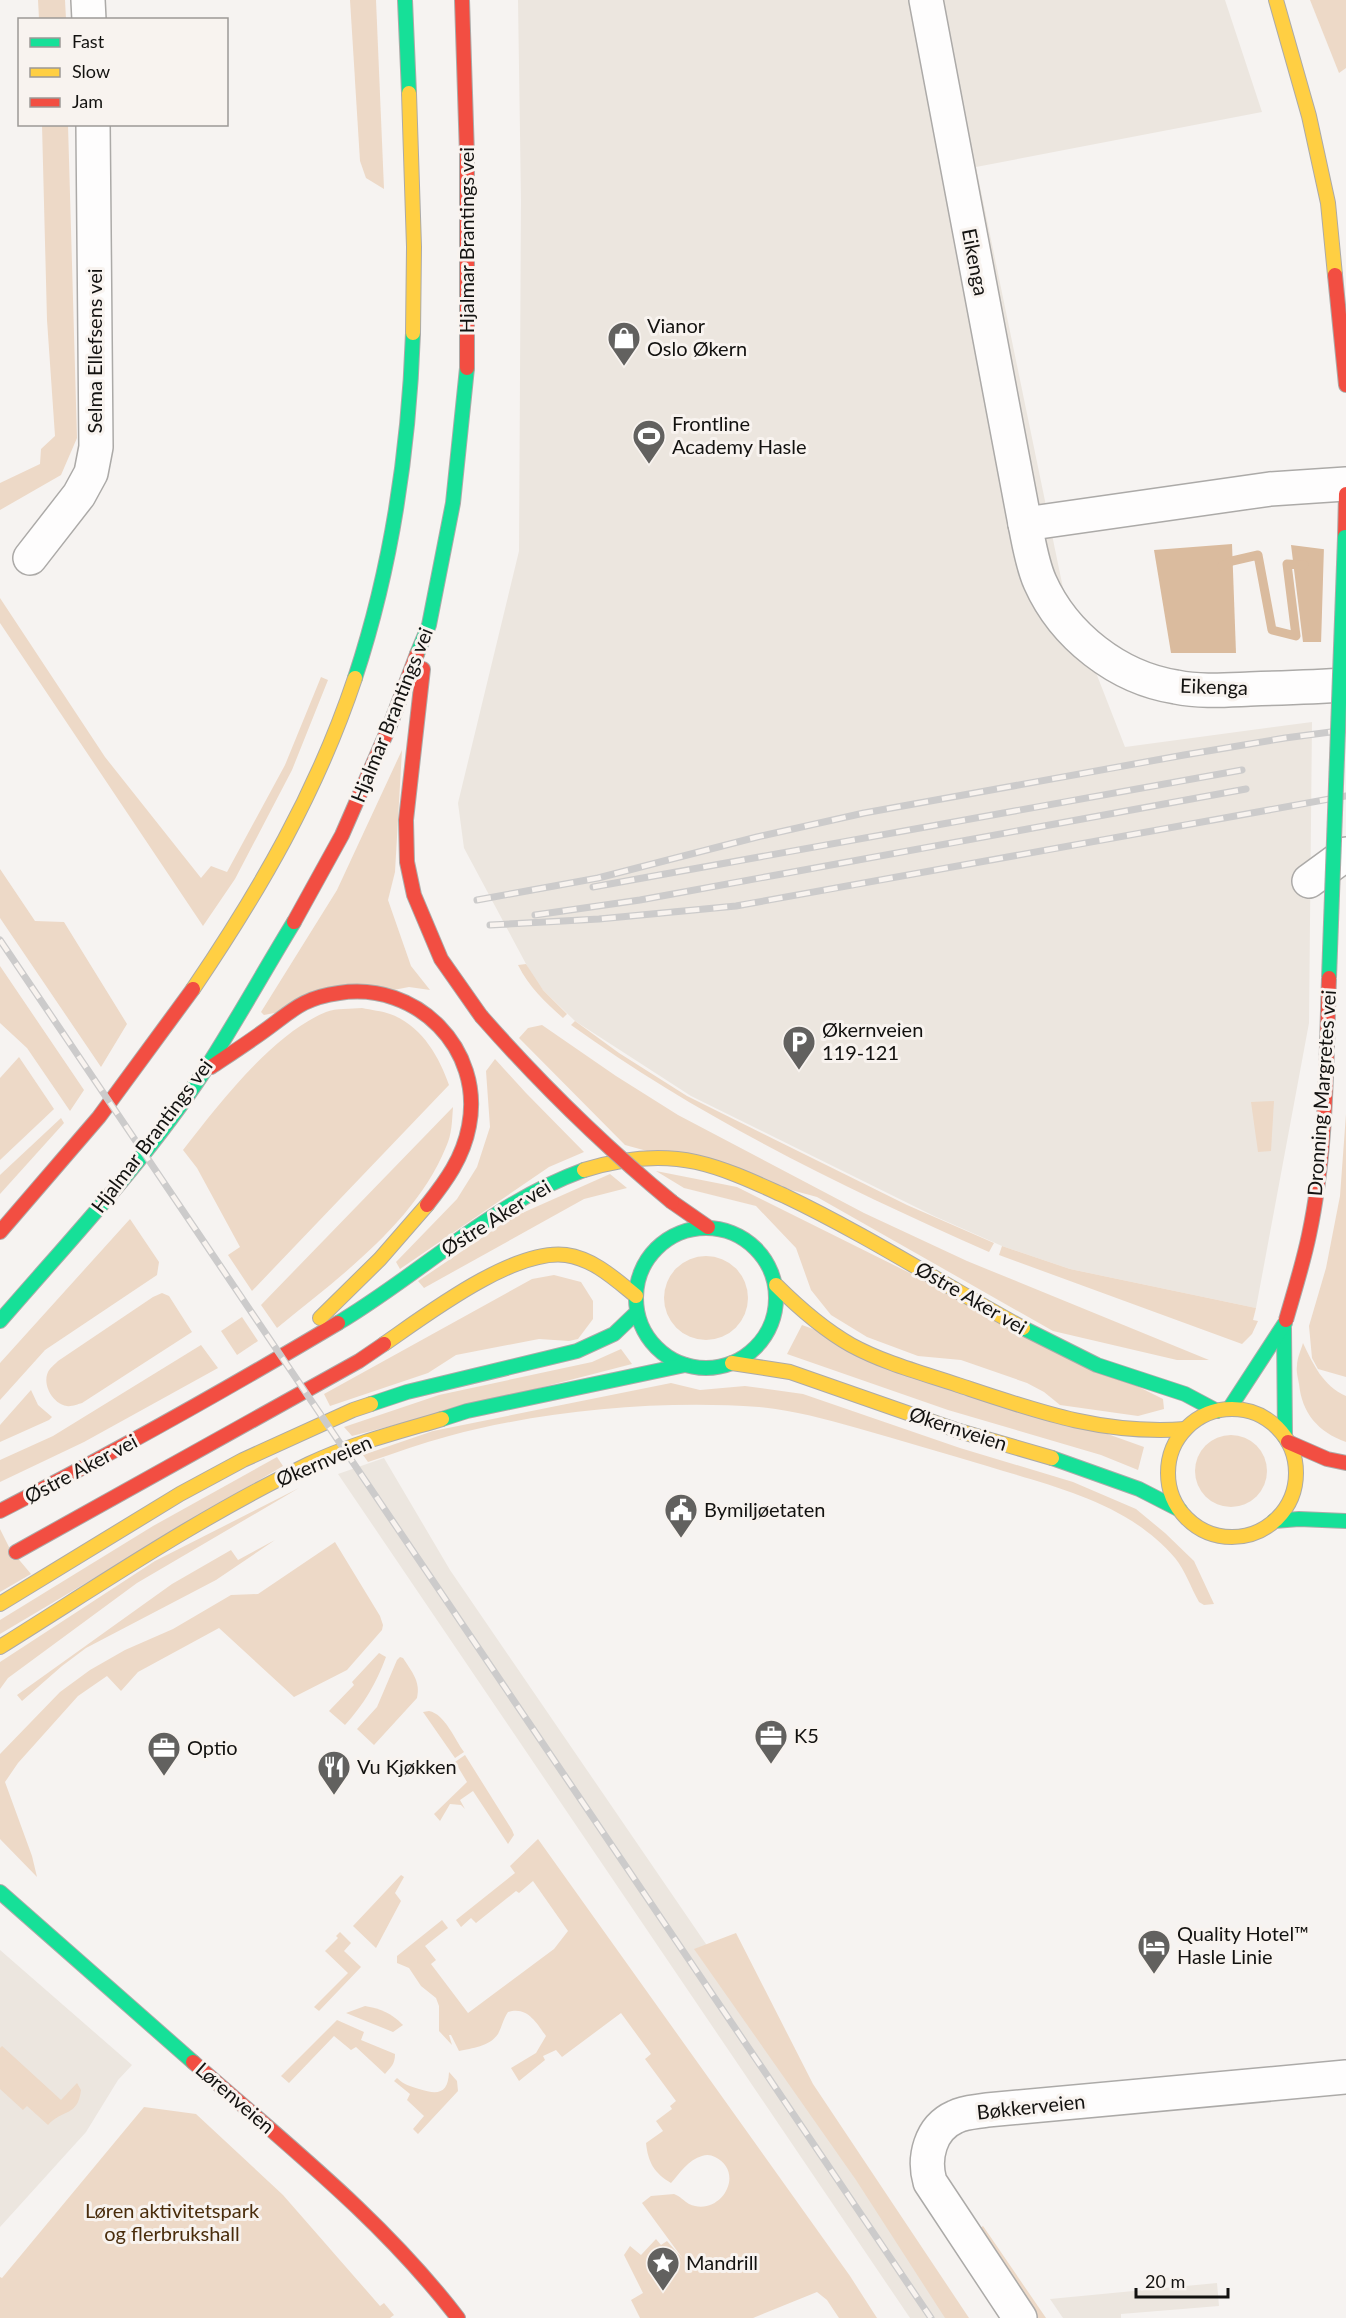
<svg xmlns="http://www.w3.org/2000/svg" width="1346" height="2318" font-family="Lato,sans-serif">
	<style>
		.built { fill: #ece6df }
		.green { fill: #edd9c7 }
		.water { fill: #dabb9e }
		.pier { fill: #f6f3f1 }
		.lines { fill: none; stroke-linecap: round; stroke-linejoin: round }
		.stream { stroke: #dabb9e; stroke-width: 9 }
		.street-casing { stroke: #acaaa8; stroke-width: 36 }
		.fast-casing { stroke: #acaaa8; stroke-width: 16 }
		.slow-casing { stroke: #acaaa8; stroke-width: 16 }
		.jam-casing { stroke: #acaaa8; stroke-width: 16 }
		.street { stroke: #fefdfd; stroke-width: 33 }
		.fast { stroke: #16e098; stroke-width: 14 }
		.slow { stroke: #ffcf43; stroke-width: 14 }
		.jam { stroke: #f24e42; stroke-width: 14 }
		.rail-casing { stroke: #cccbcb; stroke-width: 7 }
		.rail { stroke: #f8f3ef; stroke-width: 4.5; stroke-dasharray: 14; stroke-linecap: butt }
		.fast-bridge-casing { stroke: #acaaa8; stroke-width: 16; stroke-linecap: butt }
		.jam-bridge-casing { stroke: #acaaa8; stroke-width: 16; stroke-linecap: butt }
		.fast-bridge { stroke: #16e098; stroke-width: 14 }
		.jam-bridge { stroke: #f24e42; stroke-width: 14 }
		.labels { text-anchor: middle; stroke-width: 6; stroke-linejoin: round; paint-order: stroke }
		.street-label { font-size: 20px; fill: #131210; stroke: #f8f3ef }
		.poi-label { font-size: 20px; fill: #131210; stroke: #f8f3ef; text-anchor: start }
		.park-label { font-size: 20px; fill: #4a2d0c; stroke: #f8f3ef }
	</style>
	<rect width="100%" height="100%" fill="#f6f3f1"/>
	<g class="built">
		<path d="M518,0H1225L1262,112L976,167L1063,588L1125,747L1312,722L1309,1023L1256,1308L1070,1269L1002,1246L934,1216L691,1096L575,1021L543,990L533,977L464,848L458,803L519,551L521,201Z"/>
		<path d="M384,1458L450,1570L962,2318H910L338,1474Z"/>
		<path d="M0,1950L132,2065L118,2080L86,2132L0,2227Z"/>
		<path d="M1217,2283L1219,2306L1121,2314V2318H1063L1050,2299Z"/>
	</g>
	<g class="green">
		<path d="M38,0H65L66,19H39Z"/>
		<path d="M350,0H376L384,189L366,178L360,161Z"/>
		<path d="M1310,0H1346V68L1339,73Z"/>
		<path d="M42,125H68L77,438L61,475L0,510V483L40,464L41,449L55,436L47,320Z"/>
		<path d="M0,598L105,757L201,878L211,866L227,872L285,765L321,677L328,680L292,770L235,879L203,926L0,623Z"/>
		<path d="M402,750L395,872L388,900L411,966L430,990L409,987L264,1015L261,1012L337,890Z"/>
		<path d="M0,869L35,921L64,922L127,1024L101,1067L0,918Z"/>
		<path d="M526,964L543,990L567,1014L563,1018C545,1002 529,987 518,965Z"/>
		<path d="M0,966L84,1090L70,1111L27,1048L0,1023Z"/>
		<path d="M362,1008C371,1010 382,1011 390,1014C421,1025 439,1056 449,1085L252,1291L228,1255L240,1247L197,1168L183,1150C218,1105 272,1034 326,1012C336,1008 351,1009 362,1008Z"/>
		<path d="M575,1021L619,1053L687,1096L907,1205L994,1243L989,1252C844,1188 700,1118 571,1025Z"/>
		<path d="M542,1025L616,1076L678,1115L864,1213L967,1261L1209,1360H1177L1053,1331L817,1197L625,1145L519,1038L528,1028Z"/>
		<path d="M19,1057L54,1109L0,1160V1078Z"/>
		<path d="M495,1059L526,1093L584,1152L549,1167L400,1269L396,1262L457,1199L477,1167L490,1127L486,1071Z"/>
		<path d="M1274,1101L1271,1151L1258,1152L1251,1102Z"/>
		<path d="M453,1107C452,1120 452,1135 446,1147C415,1223 338,1278 277,1328L261,1305Z"/>
		<path d="M1346,1114V1377L1318,1369L1312,1358L1309,1326L1326,1268L1340,1196Z"/>
		<path d="M61,1118L64,1123L0,1194V1175Z"/>
		<path d="M656,1171L737,1187L1163,1399L1164,1409L1138,1416L1060,1405L1044,1392L1027,1383L961,1360L918,1356L867,1337L831,1315L811,1290L796,1248L756,1206L684,1188Z"/>
		<path d="M610,1174L627,1188L584,1199L424,1288L418,1281L511,1218Z"/>
		<path d="M130,1219L159,1262L157,1275L45,1350L0,1400V1363Z"/>
		<path d="M1002,1246L1070,1269L1256,1308L1253,1320L1258,1321L1252,1334L1242,1344L999,1255Z"/>
		<circle cx="706" cy="1298" r="42"/>
		<path d="M554,1275L581,1282L593,1301V1319L578,1339L569,1341L539,1339L456,1355L428,1373L330,1406L324,1394L532,1279Z"/>
		<path d="M162,1293L169,1296L192,1332L82,1403C78,1404 71,1407 67,1406C53,1404 42,1385 48,1372C50,1368 55,1364 58,1361L153,1297Z"/>
		<path d="M242,1317L258,1341L237,1355L221,1331Z"/>
		<path d="M802,1325L1144,1447L1138,1470L1101,1455L948,1410L787,1354Z"/>
		<path d="M1303,1343C1313,1364 1323,1386 1346,1396V1442C1318,1432 1302,1413 1299,1384C1298,1378 1296,1371 1297,1366C1297,1358 1301,1350 1303,1343Z"/>
		<path d="M201,1345L218,1368L84,1442L0,1482V1460L53,1436Z"/>
		<path d="M621,1349L632,1364L352,1436L344,1427L439,1395L592,1362Z"/>
		<path d="M671,1383L700,1390L745,1386L803,1394L960,1448L1073,1482L1136,1509L1165,1533L1194,1561L1214,1604L1204,1605L1199,1602C1191,1588 1185,1570 1175,1558C1127,1502 1054,1487 987,1466C943,1453 900,1440 857,1428C825,1419 792,1410 759,1407C661,1400 544,1410 449,1436C422,1443 395,1453 368,1462L363,1455L433,1431Z"/>
		<path d="M31,1390L38,1405L52,1417L49,1420L0,1442V1425Z"/>
		<circle cx="1231" cy="1471" r="36"/>
		<path d="M277,1457L283,1466L0,1634V1620L153,1526Z"/>
		<path d="M299,1488L137,1583L8,1678L0,1689V1662L155,1561Z"/>
		<path d="M0,1529L10,1549L31,1574L0,1592Z"/>
		<path d="M275,1540L216,1580L86,1648L62,1666L22,1701L17,1695L172,1584L231,1550L238,1560Z"/>
		<path d="M335,1542L380,1616L383,1625L382,1630L347,1670L294,1697L219,1628L138,1672L121,1691L107,1676L78,1696L18,1763L5,1782L32,1856L37,1877L0,1839V1754L60,1692L90,1670L125,1650L173,1629L231,1595L258,1594Z"/>
		<path d="M379,1653L386,1657C376,1684 364,1704 345,1725L329,1711L354,1685L352,1682Z"/>
		<path d="M400,1657L403,1658C412,1672 421,1682 417,1698L374,1745L357,1729L377,1707L397,1660Z"/>
		<path d="M429,1711C445,1714 455,1740 464,1752L455,1758L423,1712Z"/>
		<path d="M465,1755L512,1830L514,1835L508,1844L473,1791L460,1800L465,1809L461,1805L450,1804L440,1821L434,1814L467,1782L455,1762Z"/>
		<path d="M538,1839L850,2276L877,2318H839L827,2300L817,2292L753,2318H640L631,2300L643,2293L624,2255L630,2246L641,2255L656,2239L661,2245L667,2241L683,2259L642,2203L651,2196L674,2194C680,2196 684,2201 689,2204C720,2218 747,2173 715,2157C711,2155 707,2154 702,2156C689,2159 679,2174 671,2183C654,2173 648,2162 646,2143L663,2131L656,2121L672,2109L670,2106L676,2101L645,2059L651,2054L621,2013L562,2057L556,2050L543,2056L545,2060L519,2081L511,2068L536,2053L546,2036C536,2022 527,2006 508,2012C503,2019 502,2027 498,2034C489,2047 472,2048 459,2051L451,2035H449L452,2045L439,2031V2006L436,1998L421,1986L409,1968L397,1963V1956L442,1920L448,1928L425,1946L436,1960L431,1964L468,2013L554,1949L568,1931L533,1881L519,1893L516,1891L476,1923L471,1918L461,1927L456,1920L515,1873L510,1866Z"/>
		<path d="M401,1875L404,1877L395,1893L401,1901L376,1948L353,1926Z"/>
		<path d="M340,1932L351,1943L344,1951L361,1967L319,2011L314,2007L348,1973L325,1951L338,1938L336,1936Z"/>
		<path d="M736,1933L813,2084L969,2318H945L856,2180L694,1949Z"/>
		<path d="M365,2006C382,2009 391,2013 403,2025L393,2032L346,2013Z"/>
		<path d="M337,2020L364,2032L361,2040L395,2054C395,2064 391,2067 385,2074L356,2047L351,2050L334,2036L289,2083L281,2076Z"/>
		<path d="M2,2046L61,2100L77,2083L81,2090C78,2117 62,2109 48,2125L27,2106L23,2110L0,2089V2048Z"/>
		<path d="M449,2072L457,2081L458,2091L418,2134L413,2129L424,2116L407,2100L410,2094L394,2081L397,2078C404,2085 410,2086 419,2089C438,2095 448,2094 449,2072Z"/>
		<path d="M144,2107L196,2114L283,2195L380,2306L384,2303L394,2315L390,2318H0V2277L2,2278Z"/>
		<path d="M983,2226L1046,2318H1038L979,2229Z"/>
	</g>
	<g class="water">
		<path d="M1232,544L1236,653H1171L1154,550Z"/>
		<path d="M1291,545L1346,552V642H1303Z"/>
	</g>
	<path class="pier" d="M1324,546L1346,549V645H1321Z"/>
	<g class="lines">
		<path class="stream" d="M1222,566L1232,561L1258,555L1272,630L1296,636L1287,564L1304,565"/>
		<g class="street-casing">
			<g id="street">
				<path d="M88,0L89,20"/>
				<path d="M926,0L1025,524C1029,543 1032,564 1040,582C1064,636 1118,678 1176,687C1200,692 1225,690 1250,689C1282,688 1314,687 1346,685"/>
				<path d="M1025,524L1270,489L1346,484"/>
				<path d="M30,558L79,495L91,473L96,447L93,124"/>
				<path d="M1309,881L1346,854"/>
				<path d="M1020,2318L930,2182C923,2158 930,2128 955,2117C965,2112 977,2112 987,2110L1346,2077"/>
			</g>
		</g>
		<g class="fast-casing">
			<g id="fast">
				<path d="M405,0L409,93"/>
				<path d="M417,654L429,625L453,503L467,368"/>
				<path d="M355,678C392,566 409,450 413,333"/>
				<circle cx="706" cy="1298" r="70"/>
				<path d="M0,1321C70,1240 146,1160 205,1070C236,1022 264,971 294,922"/>
				<path d="M338,1323C422,1273 490,1204 584,1170"/>
				<path d="M1023,1328L1097,1365L1185,1394L1217,1411"/>
				<path d="M1284,1328L1285,1437"/>
				<path d="M371,1404L407,1392L577,1351L614,1334L637,1312"/>
				<path d="M1229,1409L1285,1323"/>
				<path d="M442,1419L467,1411L685,1365"/>
				<path d="M1052,1458L1139,1489L1180,1510"/>
				<path d="M1274,1521L1299,1519L1346,1521"/>
				<path d="M0,1892L193,2062"/>
			</g>
		</g>
		<g class="slow-casing">
			<g id="slow">
				<path d="M1276,0L1309,116L1328,203L1335,275"/>
				<path d="M409,93L414,247L413,333"/>
				<path d="M193,989C260,890 317,792 355,678"/>
				<path d="M584,1170C620,1159 659,1154 696,1162C727,1169 756,1183 785,1196C867,1235 944,1285 1023,1328"/>
				<path d="M776,1285C799,1308 823,1329 851,1345C884,1363 922,1373 958,1385C1036,1411 1102,1435 1185,1429"/>
				<path d="M320,1318L380,1259L427,1205"/>
				<path d="M384,1344C426,1315 514,1248 566,1255C594,1259 615,1279 636,1296"/>
				<path d="M732,1363L790,1372L959,1431L1052,1458"/>
				<circle cx="1232" cy="1473" r="64"/>
				<path d="M0,1604L180,1494L243,1460L353,1410L371,1404"/>
				<path d="M0,1647C101,1584 201,1516 309,1464C351,1444 398,1432 442,1419"/>
			</g>
		</g>
		<g class="jam-casing">
			<g id="jam">
				<path d="M462,0L467,155V368"/>
				<path d="M1335,275L1346,385"/>
				<path d="M1345,537L1346,494"/>
				<path d="M423,669L406,820L407,862L414,895L441,959L481,1016"/>
				<path d="M294,922L342,835L390,725L417,654"/>
				<path d="M211,1067C229,1055 246,1044 264,1031C292,1011 302,998 339,993C417,981 484,1049 469,1126C463,1158 446,1181 427,1205"/>
				<path d="M672,1202L708,1227"/>
				<path d="M0,1232L99,1117L193,989"/>
				<path d="M1288,1442L1327,1459L1346,1463"/>
				<path d="M0,1511C115,1452 227,1389 338,1323"/>
				<path d="M16,1552L359,1361L384,1344"/>
				<path d="M193,2062C285,2143 383,2220 458,2318"/>
			</g>
		</g>
		<use href="#street" class="street"/>
		<use href="#fast" class="fast"/>
		<use href="#slow" class="slow"/>
		<use href="#jam" class="jam"/>
		<g class="rail-casing">
			<g id="rail">
				<path d="M593,887L1242,770"/>
				<path d="M477,900L598,878L757,837L864,813L1184,755L1285,738L1346,730"/>
				<path d="M535,915L640,900L1246,789"/>
				<path d="M490,925L599,919L736,906L1346,796"/>
				<path d="M0,940L931,2318"/>
			</g>
		</g>
		<use href="#rail" class="rail"/>
		<g class="fast-bridge-casing">
			<path id="fast-bridge" d="M1329,978L1345,537"/>
		</g>
		<g class="jam-bridge-casing">
			<g id="jam-bridge">
				<path d="M481,1016C540,1083 603,1145 672,1202"/>
				<path d="M1286,1320C1294,1292 1303,1264 1309,1235C1327,1151 1326,1063 1329,978"/>
			</g>
		</g>
		<use href="#fast-bridge" class="fast-bridge"/>
		<use href="#jam-bridge" class="jam-bridge"/>
	</g>
	<defs>
		<g id="shop-pin" transform="scale(1.725)"><path d="M0 17L-7.5 6A9.5 9.5 0 1 1 7.5 6Z" fill="#62615f" stroke="#f8f3ef"/><path d="M-5-2.5h2.3a2.7 3.5 0 0 1 5.4 0H5L5.5 6h-11ZM-1.5-2.5h3a1.5 2.3 0 0 0-3 0Z" fill="#fff"/></g>
		<g id="stadium-pin" transform="scale(1.725)"><path d="M0 17L-7.5 6A9.5 9.5 0 1 1 7.5 6Z" fill="#62615f" stroke="#f8f3ef"/><path d="M0-5a6.5 5 0 1 0 0 10a6.5 5 0 1 0 0-10ZM-3.5-1.8h7v3.6h-7Z" fill="#fff"/></g>
		<g id="parking-pin" transform="scale(1.725)"><path d="M0 17L-7.5 6A9.5 9.5 0 1 1 7.5 6Z" fill="#62615f" stroke="#f8f3ef"/><path d="M-3.5-5.5H1a3.5 3.5 0 0 1 0 7H-1V5.5H-3.5ZM-1-3.4V-.6H.8a1.4 1.4 0 0 0 0-2.8Z" fill="#fff"/></g>
		<g id="civic-pin" transform="scale(1.725)"><path d="M0 17L-7.5 6A9.5 9.5 0 1 1 7.5 6Z" fill="#62615f" stroke="#f8f3ef"/><path d="M-.6-6.5H3V-4.5H.6V-3L4-1V1h2V6H-6V1h2V-1L-.6-3ZM-1.2 2.5V6h2.4V2.5Z" fill="#fff"/></g>
		<g id="office-pin" transform="scale(1.725)"><path d="M0 17L-7.5 6A9.5 9.5 0 1 1 7.5 6Z" fill="#62615f" stroke="#f8f3ef"/><path d="M-6-3h4V-5.5h4V-3h4V5H-6ZM-1-4.5V-3h2v-1.5ZM-6 0V1H6V0Z" fill="#fff"/></g>
		<g id="restaurant-pin" transform="scale(1.725)"><path d="M0 17L-7.5 6A9.5 9.5 0 1 1 7.5 6Z" fill="#62615f" stroke="#f8f3ef"/><path d="M-5-6h1v4h1v-4h1v4h1v-4h1v5L-1.5 .5V6h-2V.5L-5-1ZM5-6V6H3V1.5H1.5Q1.5-4 5-6Z" fill="#fff"/></g>
		<g id="hotel-pin" transform="scale(1.725)"><path d="M0 17L-7.5 6A9.5 9.5 0 1 1 7.5 6Z" fill="#62615f" stroke="#f8f3ef"/><path d="M-6-4.5h1.5V1H6V5H4.5V3h-9V5H-6ZM-4 0a1.8 1.8 0 1 1 3.6 0ZM.5 0V-2.5h3Q6-2.5 6 0Z" fill="#fff"/></g>
		<g id="sight-pin" transform="scale(1.725)"><path d="M0 17L-7.5 6A9.5 9.5 0 1 1 7.5 6Z" fill="#62615f" stroke="#f8f3ef"/><path d="M0-6L1.8-2.2L6-1.7L2.9 1.2L3.7 5.4L0 3.3L-3.7 5.4L-2.9 1.2L-6-1.7L-1.8-2.2Z" fill="#fff"/></g>
	</defs>
	<g fill-rule="evenodd">
		<use href="#shop-pin" x="624" y="338"/>
		<use href="#stadium-pin" x="649" y="436"/>
		<use href="#parking-pin" x="799" y="1042"/>
		<use href="#civic-pin" x="681" y="1510"/>
		<use href="#office-pin" x="771" y="1736"/>
		<use href="#office-pin" x="164" y="1748"/>
		<use href="#restaurant-pin" x="334" y="1767"/>
		<use href="#hotel-pin" x="1154" y="1946"/>
		<use href="#sight-pin" x="663" y="2263"/>
	</g>
	<g class="labels">
		<g class="street-label">
			<text transform="translate(467 240) rotate(-90)" y="7">Hjalmar Brantings vei</text>
			<text transform="translate(975 262) rotate(79)" y="7">Eikenga</text>
			<text transform="translate(95 351) rotate(-90)" y="7">Selma Ellefsens vei</text>
			<text transform="translate(1214 687) rotate(2)" y="7">Eikenga</text>
			<text transform="translate(392 715) rotate(-68)" y="7">Hjalmar Brantings vei</text>
			<text transform="translate(1322 1093) rotate(-86)" y="7">Dronning Margretes vei</text>
			<text transform="translate(152 1136) rotate(-53)" y="7">Hjalmar Brantings vei</text>
			<text transform="translate(496 1218) rotate(-32)" y="7">Østre Aker vei</text>
			<text transform="translate(971 1298) rotate(30)" y="7">Østre Aker vei</text>
			<text transform="translate(958 1429) rotate(18)" y="7">Økernveien</text>
			<text transform="translate(324 1461) rotate(-23)" y="7">Økernveien</text>
			<text transform="translate(81 1469) rotate(-28)" y="7">Østre Aker vei</text>
			<text transform="translate(235 2098) rotate(41)" y="7">Lørenveien</text>
			<text transform="translate(1031 2107) rotate(-6)" y="7">Bøkkerveien</text>
		</g>
		<g class="poi-label">
			<text x="647" y="333">Vianor<tspan x="647" dy="23">Oslo Økern</tspan></text>
			<text x="672" y="431">Frontline<tspan x="672" dy="23">Academy Hasle</tspan></text>
			<text x="822" y="1037">Økernveien<tspan x="822" dy="23">119-121</tspan></text>
			<text x="704" y="1517">Bymiljøetaten</text>
			<text x="794" y="1743">K5</text>
			<text x="187" y="1755">Optio</text>
			<text x="357" y="1774">Vu Kjøkken</text>
			<text x="1177" y="1941">Quality Hotel™<tspan x="1177" dy="23">Hasle Linie</tspan></text>
			<text x="686" y="2270">Mandrill</text>
		</g>
		<g class="park-label">
			<text x="172" y="2218">Løren aktivitetspark<tspan x="172" dy="23">og flerbrukshall</tspan></text>
		</g>
	</g>
	<rect x="18" y="18" width="210" height="108" fill="#f8f3ef" stroke="#9c9996" stroke-width="1.5"/>
	<rect x="30" y="38" width="30" height="9" fill="#16e098" stroke="#9c9996" stroke-width="1.5"/>
	<text x="72" y="48" font-size="18" fill="#131210">Fast</text>
	<rect x="30" y="68" width="30" height="9" fill="#ffcf43" stroke="#9c9996" stroke-width="1.5"/>
	<text x="72" y="78" font-size="18" fill="#131210">Slow</text>
	<rect x="30" y="98" width="30" height="9" fill="#f24e42" stroke="#9c9996" stroke-width="1.5"/>
	<text x="72" y="108" font-size="18" fill="#131210">Jam</text>
	<path d="M1136 2288v9h92v-9" fill="none" stroke="#131210" stroke-width="3"/>
	<text x="1145" y="2288" font-size="18" fill="#131210" stroke="#f8f3ef" stroke-width="4.5" paint-order="stroke">20 m</text>
</svg>
